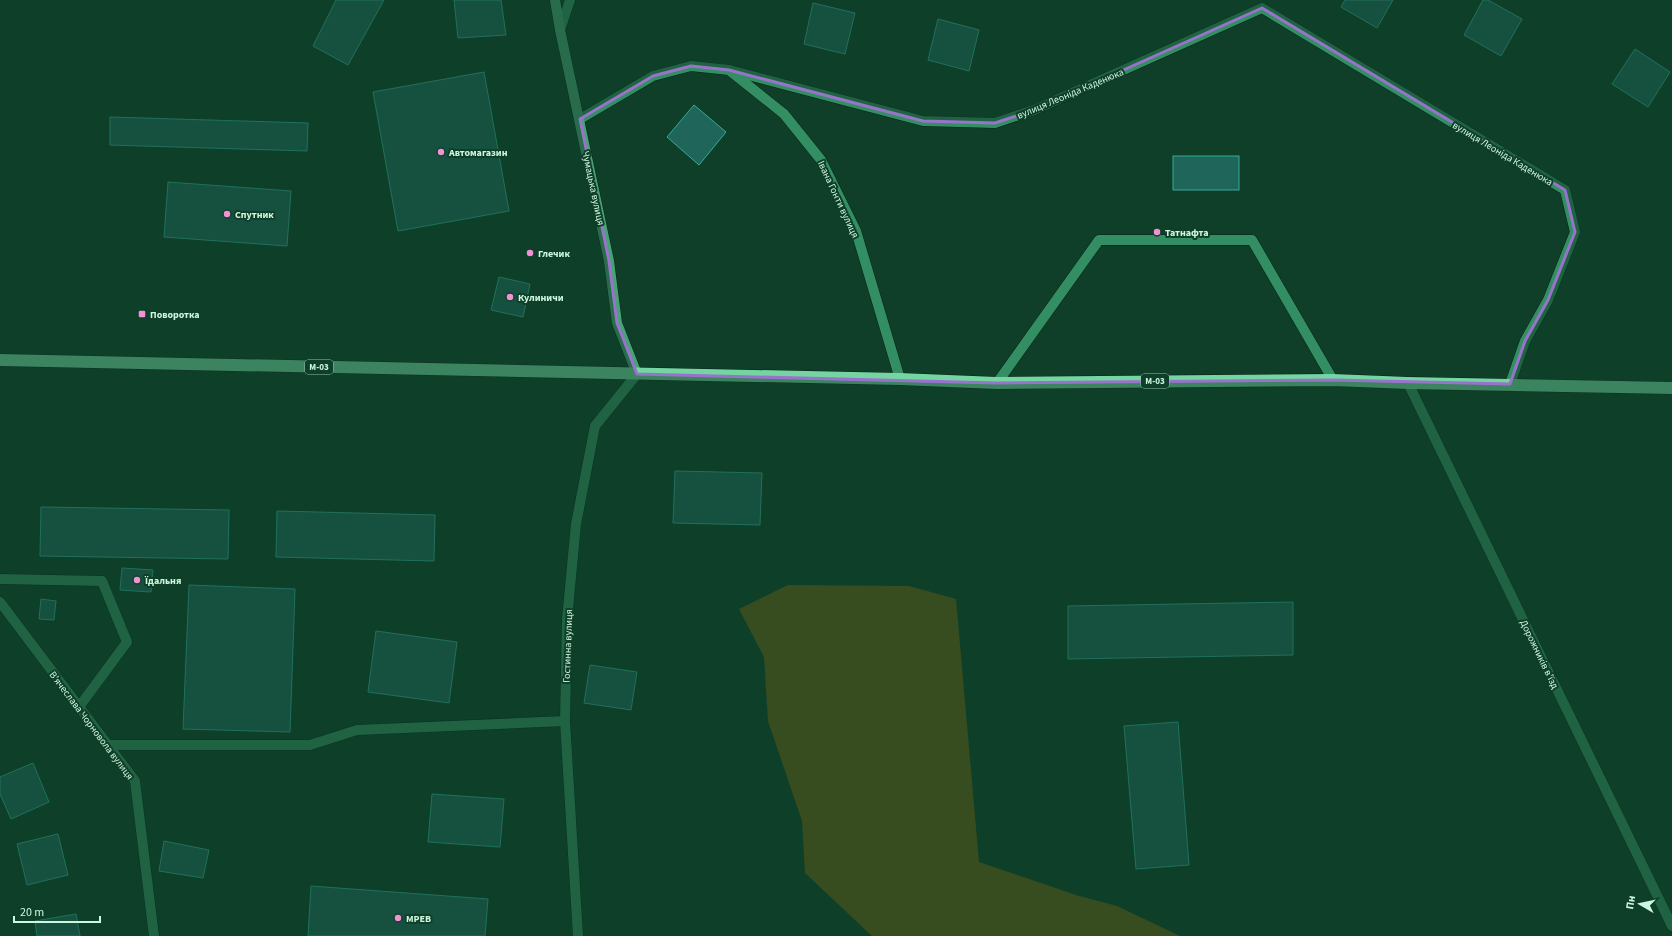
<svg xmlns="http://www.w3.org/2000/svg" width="1672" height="936" font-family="'Source Sans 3',sans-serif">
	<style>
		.green { fill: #685c13 }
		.building { fill: #1f6559; stroke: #34ac98 }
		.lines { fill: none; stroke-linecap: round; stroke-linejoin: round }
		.lane-casing { stroke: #072315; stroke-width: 11 }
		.street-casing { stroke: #072315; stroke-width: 11 }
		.secondary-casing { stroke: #072315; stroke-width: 11 }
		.highway-casing { stroke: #072315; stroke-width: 13 }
		.lane { stroke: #348e63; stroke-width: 10 }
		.street { stroke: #348e63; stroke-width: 10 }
		.secondary { stroke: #47a376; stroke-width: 10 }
		.highway { stroke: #74d5a2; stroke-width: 12 }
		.marked { fill: none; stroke: #9873ca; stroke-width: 3; stroke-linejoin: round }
		.poi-dot { fill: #f391d5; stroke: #0f3f29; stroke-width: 1.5 }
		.labels { text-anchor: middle; stroke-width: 4; stroke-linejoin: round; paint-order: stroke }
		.shield { fill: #0f3f29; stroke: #94c0a8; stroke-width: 1 }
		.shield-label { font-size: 9px; font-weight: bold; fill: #cdf7df }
		.street-label { font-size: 10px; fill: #cdf7df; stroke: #0f3f29 }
		.poi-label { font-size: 10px; font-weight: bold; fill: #cdf7df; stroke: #0f3f29; text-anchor: start }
	</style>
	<rect width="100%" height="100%" fill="#0f3f29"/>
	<path class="green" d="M788,585L909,586L956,599L979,862L1076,895L1117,906L1180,936H872L805,873L802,821L768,721L764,657L739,609Z"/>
	<g class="building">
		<path d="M336,0H384L348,65L313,46Z"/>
		<path d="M454,0H501L506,35L458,38Z"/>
		<path d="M1345,0H1393L1377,28L1341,7Z"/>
		<path d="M1483,0H1488L1522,19L1501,56L1464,35Z"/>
		<path d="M813,3L855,13L845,54L804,44Z"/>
		<path d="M938,19L979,30L969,71L928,60Z"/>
		<path d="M1635,49L1670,72L1648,107L1612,84Z"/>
		<path d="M484,72L509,211L398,231L373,92Z"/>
		<path d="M694,105L726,132L699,165L667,137Z"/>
		<path d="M110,117L308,123L307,151L110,145Z"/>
		<rect x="1173" y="156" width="66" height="34"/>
		<path d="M168,182L291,191L287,246L164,237Z"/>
		<path d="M499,277L530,284L523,317L491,310Z"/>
		<path d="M675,471L762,473L760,525L673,523Z"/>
		<path d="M41,507L229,510L228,559L40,556Z"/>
		<path d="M277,511L435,515L434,561L276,557Z"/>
		<path d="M122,568L153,570L151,592L120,590Z"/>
		<path d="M189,585L295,589L290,732L183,729Z"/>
		<path d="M41,599L56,601L54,620L39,619Z"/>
		<path d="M1293,602V655L1068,659V606Z"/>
		<path d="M376,631L457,642L449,703L368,692Z"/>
		<path d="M590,665L637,672L631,710L584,703Z"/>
		<path d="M1178,722L1189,865L1136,869L1124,726Z"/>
		<path d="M33,763L49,802L11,819L0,794V777Z"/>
		<path d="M432,794L504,799L500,847L428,842Z"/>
		<path d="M58,834L68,875L27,885L17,844Z"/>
		<path d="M164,841L209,850L203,878L159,871Z"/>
		<path d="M311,886L488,899L485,936H308Z"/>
		<path d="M76,914L80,936H37L35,921Z"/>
	</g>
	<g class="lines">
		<g class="lane-casing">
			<g id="lane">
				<path d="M997,383L1099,240H1252L1333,380"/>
				<path d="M107,745H310L357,730L565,721"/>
			</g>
		</g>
		<g class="street-casing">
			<g id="street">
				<path d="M560,30L570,0"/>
				<path d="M729,70L923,121L995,123L1034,110L1262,8L1565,190L1575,232L1548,300L1525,341L1510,384"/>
				<path d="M580,119L653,76L691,66L729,70L784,114L821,160L856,231L900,379"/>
				<path d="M1408,383L1672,926"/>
				<path d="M0,579L102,581L127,642L79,707"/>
				<path d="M0,602L135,781L154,936"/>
				<path d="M578,936L565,721L567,619L576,524L595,426L637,374"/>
			</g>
		</g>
		<g class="secondary-casing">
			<path id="secondary" d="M555,0L560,30L609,261L617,323L637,374"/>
		</g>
		<g class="highway-casing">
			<path id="highway" d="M0,360L900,379L997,383L1333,380L1408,383L1672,388"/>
		</g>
		<use href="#lane" class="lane"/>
		<use href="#street" class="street"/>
		<use href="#secondary" class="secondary"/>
		<use href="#highway" class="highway"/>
	</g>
	<path d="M0 0H1672V936H0ZM1262,8L1565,190L1575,232L1548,300L1525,341L1510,384L1333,380L997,383L637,374L617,323L609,261L580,119L653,76L691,66L729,70L923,121L995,123L1034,110Z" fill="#0f3f29" fill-opacity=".55" fill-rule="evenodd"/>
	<path class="marked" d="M1262,8L1565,190L1575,232L1548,300L1525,341L1510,384L1333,380L997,383L637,374L617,323L609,261L580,119L653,76L691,66L729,70L923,121L995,123L1034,110Z"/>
	<g class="poi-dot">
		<circle cx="441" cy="152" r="4"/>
		<circle cx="227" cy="214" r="4"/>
		<circle cx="1157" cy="232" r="4"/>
		<circle cx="530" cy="253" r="4"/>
		<circle cx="510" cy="297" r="4"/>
		<rect x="138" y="310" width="8" height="8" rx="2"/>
		<circle cx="137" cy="580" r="4"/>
		<circle cx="398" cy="918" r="4"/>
	</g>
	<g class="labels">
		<g class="shield">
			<rect x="305" y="360" width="28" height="14" rx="3"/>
			<rect x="1141" y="374" width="28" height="14" rx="3"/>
		</g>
		<g class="shield-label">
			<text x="319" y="370">М-03</text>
			<text x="1155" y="384">М-03</text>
		</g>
		<g class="street-label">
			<text transform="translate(1070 93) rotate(-23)" y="4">вулиця Леоніда Каденюка</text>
			<text transform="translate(1503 153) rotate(31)" y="4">вулиця Леоніда Каденюка</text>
			<text transform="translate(594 188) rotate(78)" y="4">Чумацька вулиця</text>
			<text transform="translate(839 199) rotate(65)" y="4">Івана Гонти вулиця</text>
			<text transform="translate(567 646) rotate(-88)" y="4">Гостинна вулиця</text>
			<text transform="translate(1540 654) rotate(64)" y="4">Дорожників в’їзд</text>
			<text transform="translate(92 725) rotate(53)" y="4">В'ячеслава Чорновола вулиця</text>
		</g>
		<g class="poi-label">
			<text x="449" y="156">Автомагазин</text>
			<text x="235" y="218">Спутник</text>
			<text x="1165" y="236">Татнафта</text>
			<text x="538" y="257">Глечик</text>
			<text x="518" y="301">Кулиничи</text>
			<text x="150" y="318">Поворотка</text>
			<text x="145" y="584">Їдальня</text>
			<text x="406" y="922">МРЕВ</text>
		</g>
	</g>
	<g transform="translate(1640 904) rotate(279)" stroke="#0f3f29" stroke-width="3" paint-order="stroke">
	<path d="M0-3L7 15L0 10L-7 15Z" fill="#cdf7df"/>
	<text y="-6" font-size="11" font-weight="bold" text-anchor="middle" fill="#cdf7df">Пн</text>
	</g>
	<path d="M14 916v6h86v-6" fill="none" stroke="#cdf7df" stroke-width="2"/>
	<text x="20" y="916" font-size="12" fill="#cdf7df" stroke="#0f3f29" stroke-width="3" paint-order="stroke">20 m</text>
</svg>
